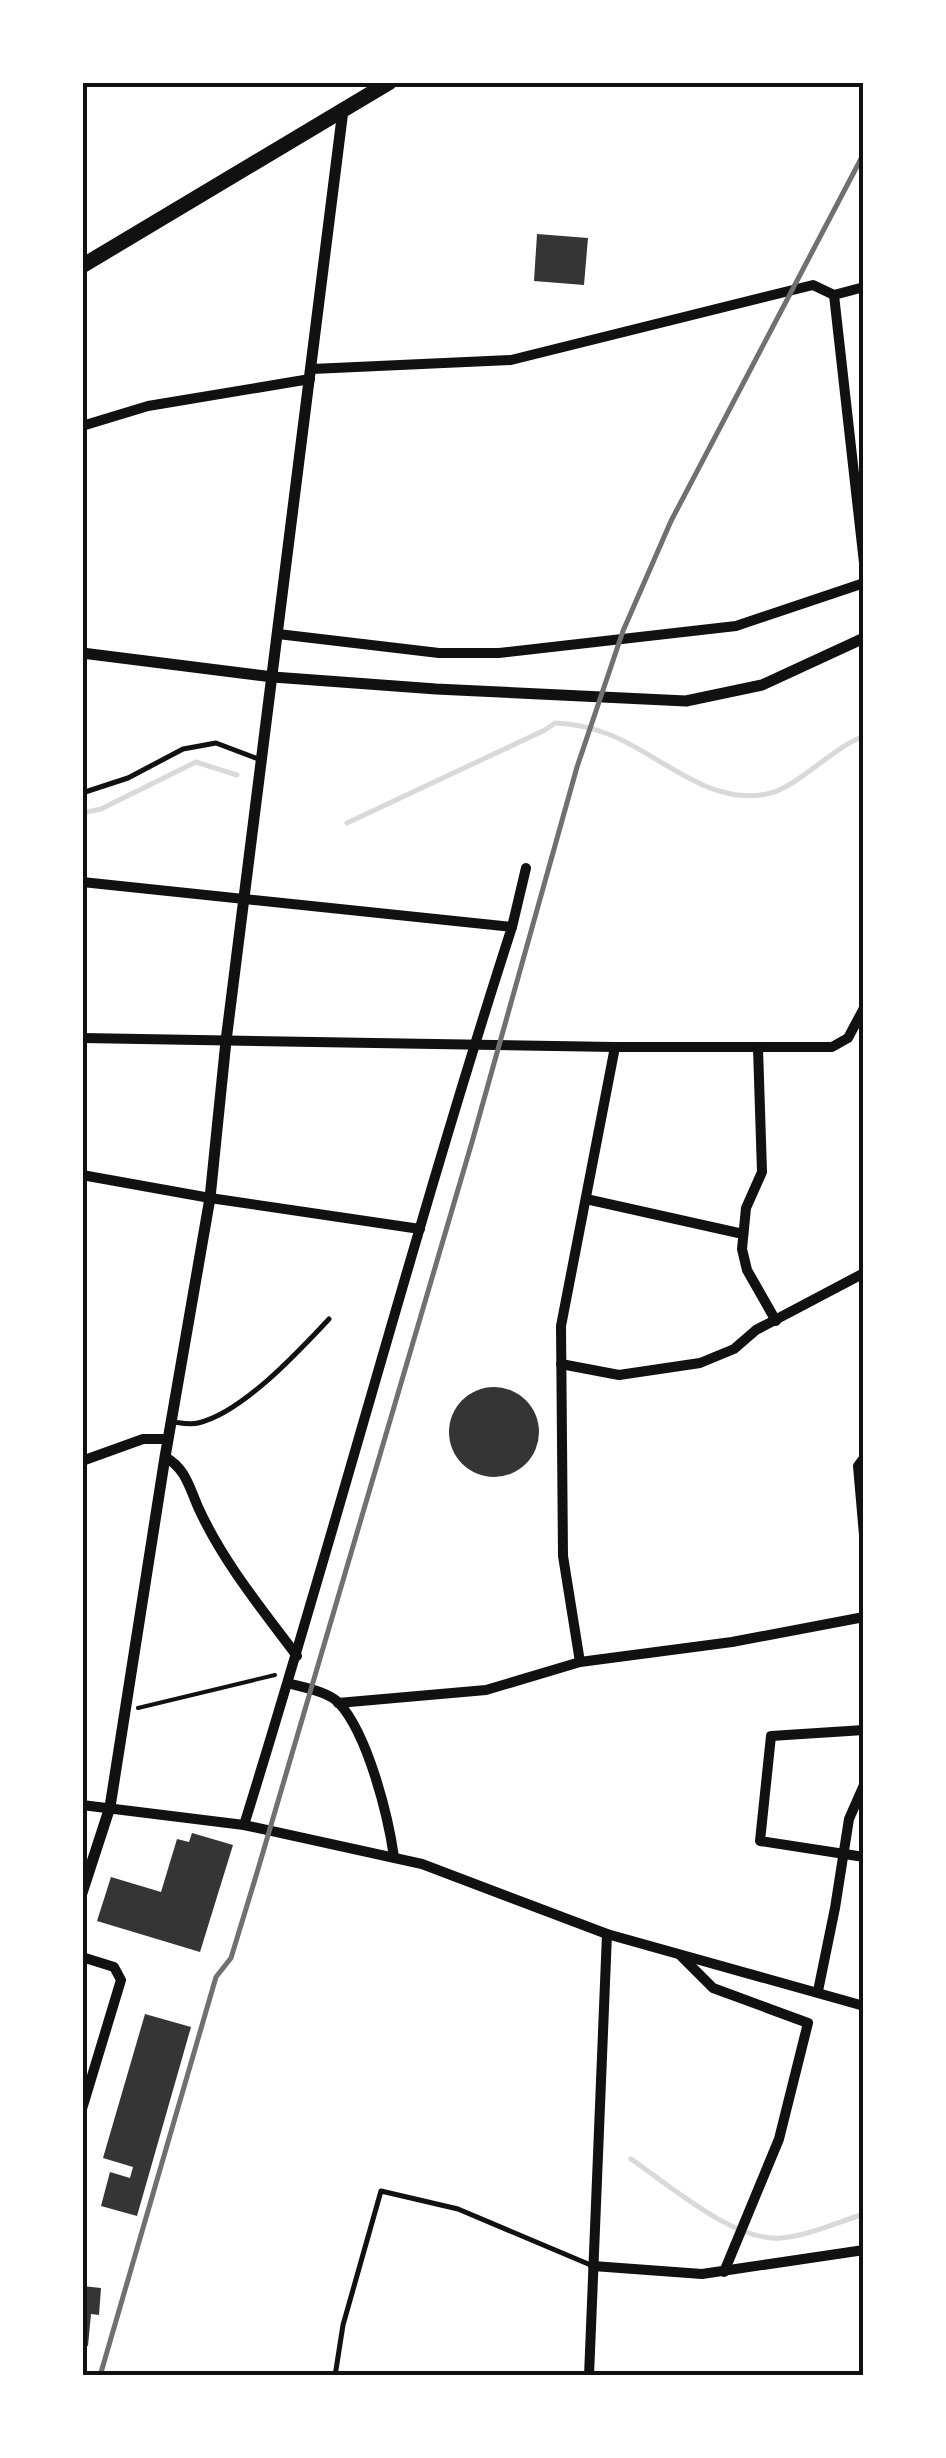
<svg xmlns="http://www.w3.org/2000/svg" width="946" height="2458" font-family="'Work Sans',sans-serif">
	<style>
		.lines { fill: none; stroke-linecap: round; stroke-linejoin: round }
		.stream { stroke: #d9d9d9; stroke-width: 5 }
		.building { fill: #353535 }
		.path { stroke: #111; stroke-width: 4 }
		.service { stroke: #111; stroke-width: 5 }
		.minor { stroke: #111; stroke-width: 10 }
		.tertiary { stroke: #111; stroke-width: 11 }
		.trunk { stroke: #111; stroke-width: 15 }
		.rail { stroke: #707070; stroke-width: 5 }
		.neatline { fill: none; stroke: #111; stroke-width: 4 }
	</style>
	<rect width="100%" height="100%" fill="#fff"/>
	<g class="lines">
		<g class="stream">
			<path d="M82,813L101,809L196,762L237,775"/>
			<path d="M347,823L545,730L555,723C573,724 591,727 608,734C661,754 710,809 771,793C800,785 832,748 864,736"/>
			<path d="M631,2159C669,2185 734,2242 781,2238C808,2236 838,2222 864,2214"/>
		</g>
	</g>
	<g class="building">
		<path d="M537,234L588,238L584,285L534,281Z"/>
		<circle cx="494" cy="1432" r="45"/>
		<path d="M192,1833L233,1845L200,1952L97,1921L111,1877L161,1892L177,1839L189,1842Z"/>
		<path d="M145,2014L191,2027L137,2216L101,2206L110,2172L130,2178L133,2167L103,2158Z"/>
		<path d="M82,2286L101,2288L99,2315L91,2314L88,2346H82Z"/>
	</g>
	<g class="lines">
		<path class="path" d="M138,1708L275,1675"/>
		<g class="service">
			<path d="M82,793L128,778L183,749L216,743L261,760"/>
			<path d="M174,1422C181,1423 191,1425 198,1423C242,1413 299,1351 329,1319"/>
			<path d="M335,2376L343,2325L381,2191L458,2209L593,2266"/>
		</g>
		<g class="minor">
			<path d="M864,287L834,295L864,563"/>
			<path d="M312,369L511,360L813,285L834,295"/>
			<path d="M82,426L148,406L310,379"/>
			<path d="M278,634L439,653H499L736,626L864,583"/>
			<path d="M82,882L512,927C416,1224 337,1527 244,1825"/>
			<path d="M512,927L526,868"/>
			<path d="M82,1038L615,1047H832L848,1038L864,1008"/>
			<path d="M758,1048L762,1172L746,1208L742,1249L747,1270L776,1321"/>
			<path d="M82,1175L210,1198L420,1229"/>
			<path d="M586,1199L743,1234"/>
			<path d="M561,1364L619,1375L700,1363L734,1349L756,1330L864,1273"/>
			<path d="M165,1457C185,1468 189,1486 198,1507C223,1562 261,1608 297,1656"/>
			<path d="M864,1458L858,1466L864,1535"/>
			<path d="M82,1461L143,1439H168"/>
			<path d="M580,1662L563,1556L561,1326L615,1047"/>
			<path d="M288,1683C304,1688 327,1691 339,1703C368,1735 388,1815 394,1857"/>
			<path d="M338,1703L486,1690L580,1662L732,1642L864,1617"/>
			<path d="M864,1730L771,1736L760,1841L864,1857"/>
			<path d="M82,1805L244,1825L422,1864L607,1934L864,2006"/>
			<path d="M681,1956L713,1988L808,2023L779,2139L724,2272"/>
			<path d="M82,1957L114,1967L121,1980L82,2109"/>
			<path d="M818,1991L835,1908L849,1819L864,1785"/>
			<path d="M593,2266L702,2274L864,2250"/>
			<path d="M589,2376L607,1934"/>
		</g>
		<g class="tertiary">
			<path d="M82,653L273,677L436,689L686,701L762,685L864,638"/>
			<path d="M82,1893L110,1807L165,1457L210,1198L226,1041L343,110"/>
		</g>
		<path class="trunk" d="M82,266L390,82"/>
		<path class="rail" d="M100,2376L216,1977L231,1958L256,1876L472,1142L577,767L623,631L671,521L864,153"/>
	</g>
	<rect width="946" height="2458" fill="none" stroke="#ffffff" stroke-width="170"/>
	<rect x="85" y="85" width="776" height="2288" class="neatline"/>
</svg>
